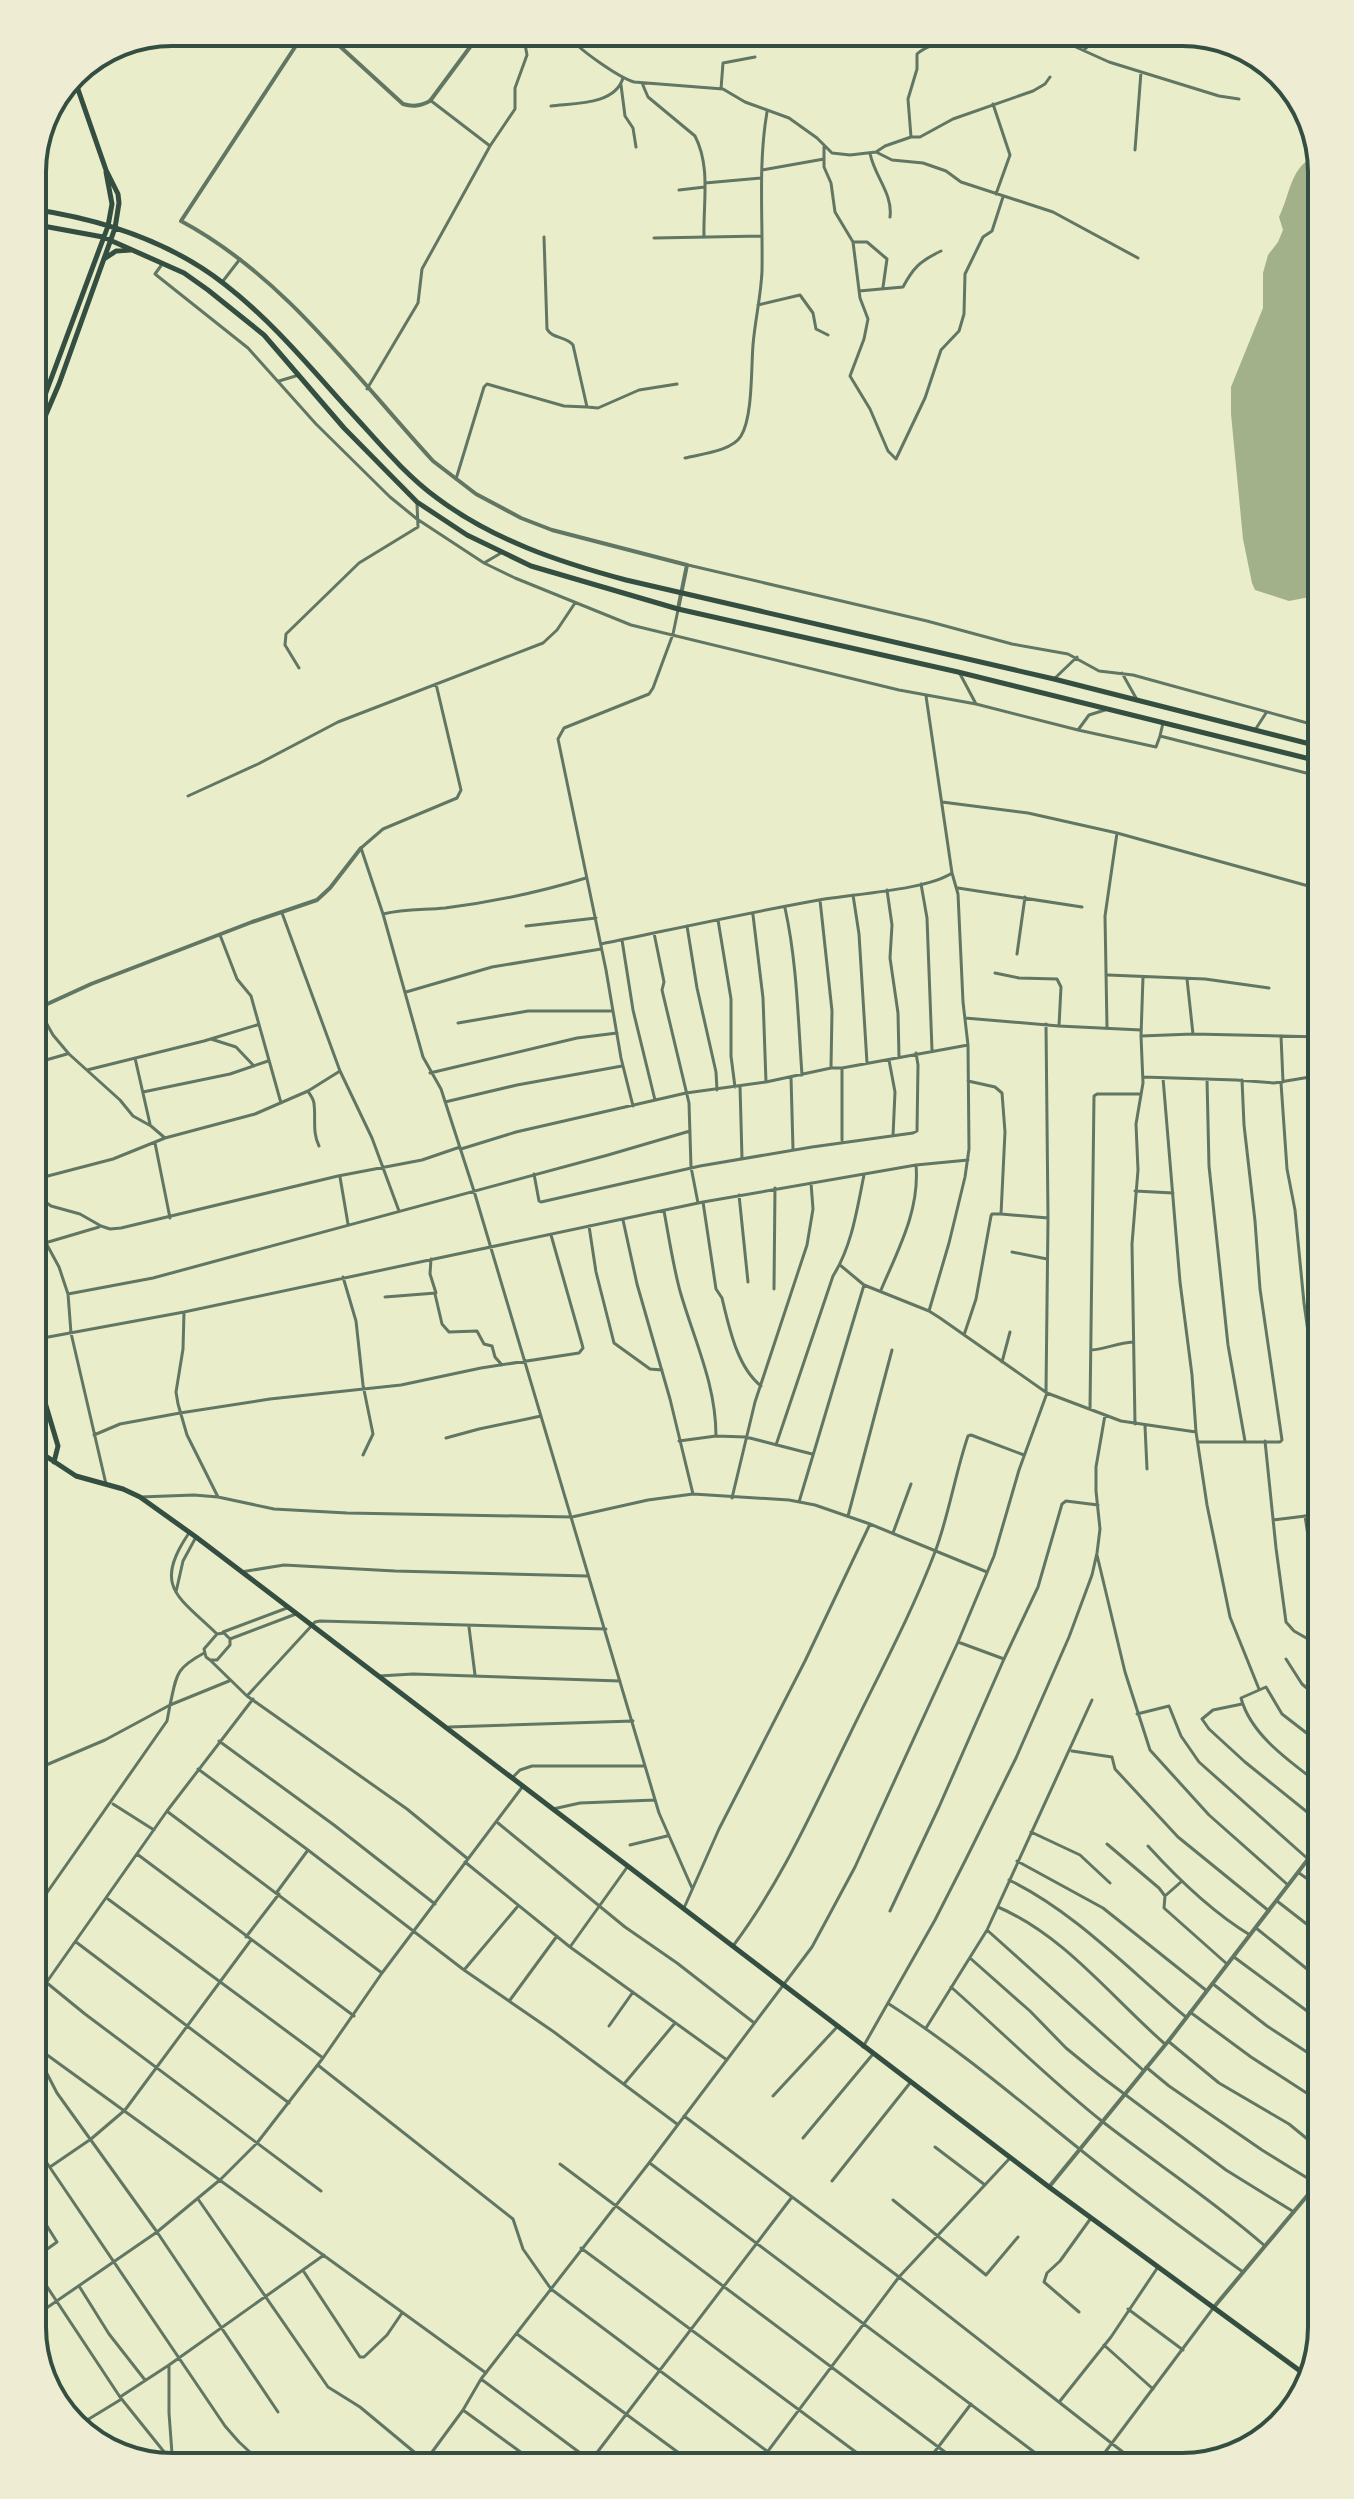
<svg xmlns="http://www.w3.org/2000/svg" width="1354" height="2499" font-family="Manrope,sans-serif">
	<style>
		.water { fill: #a3b18a }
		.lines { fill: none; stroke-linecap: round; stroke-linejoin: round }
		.minor { stroke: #617663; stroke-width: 3 }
		.tertiary { stroke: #617663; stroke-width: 4 }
		.secondary { stroke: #344e41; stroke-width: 5 }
		.primary { stroke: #344e41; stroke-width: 5 }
		.rim { fill: none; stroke: #344e41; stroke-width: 4 }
	</style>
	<rect width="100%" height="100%" fill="#e9edc9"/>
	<path class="water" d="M1319,155L1322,172V571L1315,583L1319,586L1315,596L1289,601L1255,590L1252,583L1243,539L1231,414V387L1263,308V273L1268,255L1278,242L1283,230L1279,217C1291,193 1290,164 1319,155Z"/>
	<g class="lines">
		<path class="minor" d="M1047,34L1109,62L1219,96L1239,99
			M571,38C579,50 620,78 634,82L723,89L745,102L789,118L817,138L832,153L850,155L876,152L892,160L923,163L946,171L961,182L1053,212L1138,258
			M1084,50L1102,33
			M642,83L648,97L695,136C711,167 703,203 704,237
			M621,85L625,116L633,128L636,147
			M721,89L723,63L755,57
			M430,100L490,146
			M993,104L1010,155L996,194
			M551,106C575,103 615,105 623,78
			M911,137H920L953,119L1033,91L1045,84L1050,77
			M824,147V167L831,183L835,212L853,242L860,298L868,319L864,339L850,376L870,409L888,451L896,459L925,398L941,350L959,331L964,314L965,274L983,237L992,231L1003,197
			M1135,150L1141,72
			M876,152L885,146L911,137L908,99L917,69V54C926,45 940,45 948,35
			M870,153C874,176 893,193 890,217
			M762,170L824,159
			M705,183L761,178
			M679,190L705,187
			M544,237L547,329C552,339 566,336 573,345L587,407L598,408L639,390L677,384
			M654,238L762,236
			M853,242H867L887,259L883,287
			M163,263L155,274L248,348L316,424L390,497L417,519L484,563L515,578L631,625L899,690L976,704L1078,730L1089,715L1105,710
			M223,281L240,259
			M859,291L903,287C913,268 920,261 941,251
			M758,305L800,295L813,313L816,329L828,335
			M279,381L299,375
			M367,389L418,303L422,269L490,146L515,109V88L527,55L524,39
			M685,458C701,454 732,451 741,436C753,416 751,368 753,345C755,320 761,296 762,271C763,218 758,164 767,112
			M456,479L484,387L487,384L564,406L587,407
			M484,563L501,553
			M688,565L927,621L1012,644L1068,654L1099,671L1133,675L1311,724H1322
			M299,668L285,645L286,634L359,563L418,527L417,504
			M959,672L976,704
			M1122,673L1136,698
			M1054,679L1077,657
			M436,684L461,790L457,798L383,829L361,848L383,914L423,1057L441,1089L474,1191L659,1813L692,1888
			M926,696L952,873L958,894L963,1002L968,1045L969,1149L965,1177L949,1243L929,1311
			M1163,723L1160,736L1322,777
			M1311,724L1312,744
			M1078,730L1156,747L1160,736
			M1255,730L1266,713
			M188,796L258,764L338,722L543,643L557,630L575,603
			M942,802L1028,813L1117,833L1312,887
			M921,884L927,918L932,1050
			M958,888L1082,907
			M887,890L892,925L890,958L898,1013L899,1057
			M853,895L859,934L867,1063
			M820,900L832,1011L831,1068
			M1322,901C1305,888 1317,866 1322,848
			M785,908C797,962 798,1019 802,1075
			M282,913L340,1071L372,1138L399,1211
			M383,914C404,909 424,910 445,908C493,902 540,892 586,878
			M753,915L763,998L766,1082
			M718,920L731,999V1056L735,1087
			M526,926L596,918
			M687,926L697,988L716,1072L717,1090
			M654,933L664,982L662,990L689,1103L691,1167L698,1203
			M220,935L237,979L251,996L281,1103
			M622,940L633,1010L655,1100
			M601,944C674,929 746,913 819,900C852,894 927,890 952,873
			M1017,954L1025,897
			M995,973L1019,978L1057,979L1061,987L1059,1026
			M1108,975L1205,979L1269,988
			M1187,979L1193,1034
			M406,992L492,967L601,949
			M38,1008L53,1035L69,1054L120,1100L133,1116L151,1126L165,1138
			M965,1018L1059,1026L1141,1030
			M458,1023L528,1011H613
			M1107,1027L1105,916L1117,833
			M1141,1036L1193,1034L1322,1037
			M1281,1036L1283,1082
			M211,1039L236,1047L254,1066
			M135,1058L150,1124
			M889,1060L895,1092L893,1136
			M32,1064L67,1054
			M842,1068V1140
			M87,1070L204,1041L257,1025
			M430,1073L577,1038L617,1033
			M791,1077L793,1149
			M1143,1077L1236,1080L1274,1083L1322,1075
			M1163,1078L1180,1282L1192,1375L1196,1432L1207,1505L1230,1617L1259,1689
			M1207,1079L1209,1166L1228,1345L1245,1441
			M1281,1083L1287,1169L1295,1210L1304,1303L1322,1433
			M740,1086L742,1158
			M308,1091C310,1095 314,1099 314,1104C316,1118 312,1132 319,1146
			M143,1092L230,1074L268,1061
			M445,1102L517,1085L622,1066
			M633,1106L621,1058L606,970L558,739L564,728L649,694L653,688L673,634L678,610
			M155,1143L170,1218
			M461,1149L516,1132L686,1093L766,1082L831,1068H842L968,1045
			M534,1174L539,1201L541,1202L700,1166L812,1147L913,1133L917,1131L918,1065L916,1053
			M340,1177L348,1224
			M32,1184L44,1177L113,1159L165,1138L255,1114L308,1091L340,1071
			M32,1185L39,1230L59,1267L68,1294L71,1333L106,1484
			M1135,1191L1173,1193
			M32,1192L51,1206L80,1214L101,1226L110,1229L121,1228L338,1176L422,1160L460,1147
			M739,1195L748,1282
			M703,1202L716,1289L722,1298C729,1327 737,1367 761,1386
			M664,1211C669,1238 673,1265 680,1291C694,1340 716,1384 716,1436
			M1001,1214L1048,1218
			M623,1220L637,1284L670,1399L693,1494
			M589,1226L596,1272L614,1343L650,1369L662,1370
			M45,1243L99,1227
			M1012,1252L1047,1259
			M840,1265L864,1285L929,1311L940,1318L1047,1393L1121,1421L1196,1432
			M343,1277L356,1321L363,1385L373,1434L363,1455
			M774,1289L775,1188
			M881,1290C898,1250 920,1210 916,1165
			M68,1294L153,1278L608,1155L690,1131
			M435,1294L442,1324L449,1332L477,1331L484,1344L492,1346L495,1357L502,1365
			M385,1297L436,1293L430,1274L431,1259
			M184,1312L183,1349L176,1392L178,1404L187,1435L218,1497
			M964,1335L976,1299L991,1216L992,1214H1001L1005,1132L1002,1093L995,1087L968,1081
			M32,1340L184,1312L703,1202L916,1165L968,1160
			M1091,1350C1106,1349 1117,1343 1133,1342
			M1002,1362L1010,1332
			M1046,1392L1048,1218L1046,1024
			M1090,1409L1094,1096L1097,1094H1140
			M1135,1424L1132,1244L1138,1170L1136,1124L1143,1083L1141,1036L1143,977
			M1145,1426L1147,1469
			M94,1435L120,1424L180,1413L270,1399L401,1385L481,1368L579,1353L583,1348L582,1344L551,1235
			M446,1438L479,1429L541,1416
			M679,1441L716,1436L746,1437L812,1454
			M1265,1441L1276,1548L1286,1622L1294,1631L1322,1647
			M1199,1442H1280L1282,1440L1260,1289L1255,1221L1244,1125L1242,1080
			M776,1445L833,1276C852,1246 857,1209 864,1175
			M140,1497L194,1495L218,1497L274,1509L347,1513L572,1517L648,1500L693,1494L789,1500L815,1505L870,1524L987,1572
			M732,1498L755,1402L807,1245L813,1209L811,1183
			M799,1502L864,1285
			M848,1516L892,1350
			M1305,1516L1322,1627
			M1273,1520L1322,1514
			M189,1533C152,1587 179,1597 217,1634L224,1633L230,1639V1645L217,1660H210L206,1657L204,1649L217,1634
			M893,1533L911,1484
			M1097,1555L1125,1672L1150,1750L1209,1815L1288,1885
			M241,1572L284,1565L395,1571L588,1576
			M176,1592L183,1561L196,1537
			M469,1627L475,1675
			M223,1632L287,1608
			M230,1639L296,1614
			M1004,1659L1038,1587L1062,1504L1066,1501L1098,1505
			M1286,1659L1302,1684L1322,1701
			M210,1660L247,1696L407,1809L468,1859
			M379,1676L413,1674L620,1681
			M247,1696L315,1622L320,1621L606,1629
			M1242,1704L1213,1710L1202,1719L1209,1729L1245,1762L1322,1824
			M1137,1714L1169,1706L1181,1736L1199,1762L1308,1859
			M449,1727L633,1721
			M219,1741L334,1825L435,1904
			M1072,1751L1112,1757L1115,1769L1178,1837L1269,1911
			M198,1769L308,1850L464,1970L554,2032L677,2124
			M32,1771L105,1740L170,1705C177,1674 175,1669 204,1653
			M512,1778L520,1770L532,1766H644
			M1322,1786C1292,1763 1251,1736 1241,1698L1266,1687L1282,1714L1322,1745
			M113,1804L154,1830
			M553,1809L580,1803L655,1800
			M168,1812L382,1973
			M498,1823L625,1927L677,1963L753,2022
			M1031,1832L1080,1855L1110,1883
			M1107,1844L1159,1888L1165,1896
			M630,1845L667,1836
			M1148,1846C1178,1879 1212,1912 1250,1935
			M137,1854L354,2016
			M1017,1861L1103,1908L1207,1991
			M465,1862L570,1947L727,2060
			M1299,1873L1322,1889
			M1009,1880C1075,1912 1129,1970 1186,2017
			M1182,1881L1165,1896L1164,1908L1227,1964
			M277,1892L308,1850
			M108,1899L323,2058
			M1277,1901L1322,1936
			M998,1907C1065,1936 1111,1997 1165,2044
			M684,1908L719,1829L805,1661L870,1524
			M890,1911L939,1807L1004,1659L958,1642
			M32,1914L167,1721L170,1705L229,1681
			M1256,1928L1322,1981
			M987,1930L1143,2070
			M246,1937L279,1894
			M76,1942L289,2103
			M733,1946C782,1881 814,1807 850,1734C879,1674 911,1615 935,1552C949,1515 955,1474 968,1436L971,1435L1024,1455
			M570,1947L628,1866
			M1234,1957L1322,2022
			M970,1958L1030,2011L1066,2048L1099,2075L1226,2170L1294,2212
			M464,1970L518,1906
			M47,1983L85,2014L321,2191
			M1213,1984L1267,2026L1322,2062
			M951,1987C1002,2032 1050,2080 1103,2122C1157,2164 1214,2201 1265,2246
			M510,2000L557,1936
			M32,2003L167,1811L253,1699
			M889,2004C959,2049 1022,2103 1087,2155C1138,2196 1190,2234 1243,2272
			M1190,2012L1251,2057L1322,2103
			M609,2026L633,1992
			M926,2028L987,1930L1092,1700
			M1168,2041L1219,2083L1289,2124L1322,2151
			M32,2044L486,2373
			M863,2047L935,1920L965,1861L1016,1758L1069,1637L1092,1575L1097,1553L1100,1529L1096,1491V1467L1105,1415
			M41,2050L42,2064L57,2093L157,2232L278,2412
			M319,2066L513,2219L523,2249L551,2289L788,2467
			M1146,2067L1169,2086L1262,2150L1317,2184
			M624,2084L675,2023
			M773,2096L837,2027
			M684,2116L899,2277L1142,2467
			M803,2138L873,2054
			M32,2141L225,2426L239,2442L266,2467
			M935,2147L985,2185
			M560,2164L965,2467
			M651,2164L1054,2467
			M50,2167L91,2139L125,2110L251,1940
			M832,2181L910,2083
			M198,2199L328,2387L360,2407L425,2461
			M893,2200L986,2275L1018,2237
			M581,2248L876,2467
			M32,2260L57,2242L32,2202
			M32,2264L120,2397L173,2463
			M304,2272L360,2357H364L387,2335L402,2313
			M79,2286L109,2334L145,2380
			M1128,2309L1183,2350
			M1079,2312L1044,2282L1047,2273L1060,2261L1091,2218
			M32,2318L157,2232L221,2179L257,2143L323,2058L382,1973L523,1786
			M517,2334L698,2467
			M1104,2345L1153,2389
			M481,2379L599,2467
			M120,2397L169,2365
			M1060,2401L1111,2337L1158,2267
			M463,2410L541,2467
			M79,2425L120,2400
			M431,2454L449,2467
			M173,2467L169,2413V2365L324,2255
			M421,2467L463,2410L481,2379L649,2163L812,1947L855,1867L958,1642L994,1556L1019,1470L1047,1393
			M586,2467L792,2197
			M756,2467L899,2277L1010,2158
			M923,2467L971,2404
			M1094,2467L1214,2307
			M1141,2467L1149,2457L1155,2455L1198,2464"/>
		<path class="tertiary" d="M333,40L403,104C413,107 420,106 430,101L476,39
			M299,41L181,221C284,276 355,376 433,461L476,494L521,518L552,530L687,565L678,609
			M32,1011L91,984L252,922L317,900L330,888L361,848
			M1049,2187L1170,2039L1322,1841
			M1214,2307L1322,2178"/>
		<path class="secondary" d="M73,75L106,170L118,194L119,203L115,228
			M106,172L112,204L108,226
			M32,1359L58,1446L54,1462
			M32,1447L76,1476L123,1489L140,1497L196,1537L1049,2187L1307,2376"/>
		<path class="primary" d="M32,209C99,219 169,241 223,283C270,319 308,365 347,408C376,439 403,473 437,498C493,540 559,562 626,580L1054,679L1322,747
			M32,224L103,237L184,273L208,290L264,335L344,428L417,502L467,535L531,566L678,609L958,672L1322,762
			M104,259L116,251L131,250
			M32,430L108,226
			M32,447L59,384L115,228"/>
	</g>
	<path d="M0 0H1354V2499H0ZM172 46H1182A126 126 0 0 1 1308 172V2327A126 126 0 0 1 1182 2453H172A126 126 0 0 1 46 2327V172A126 126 0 0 1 172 46Z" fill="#eeecd3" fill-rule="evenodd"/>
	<path class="rim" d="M172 46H1182A126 126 0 0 1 1308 172V2327A126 126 0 0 1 1182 2453H172A126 126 0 0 1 46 2327V172A126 126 0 0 1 172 46Z"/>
</svg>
